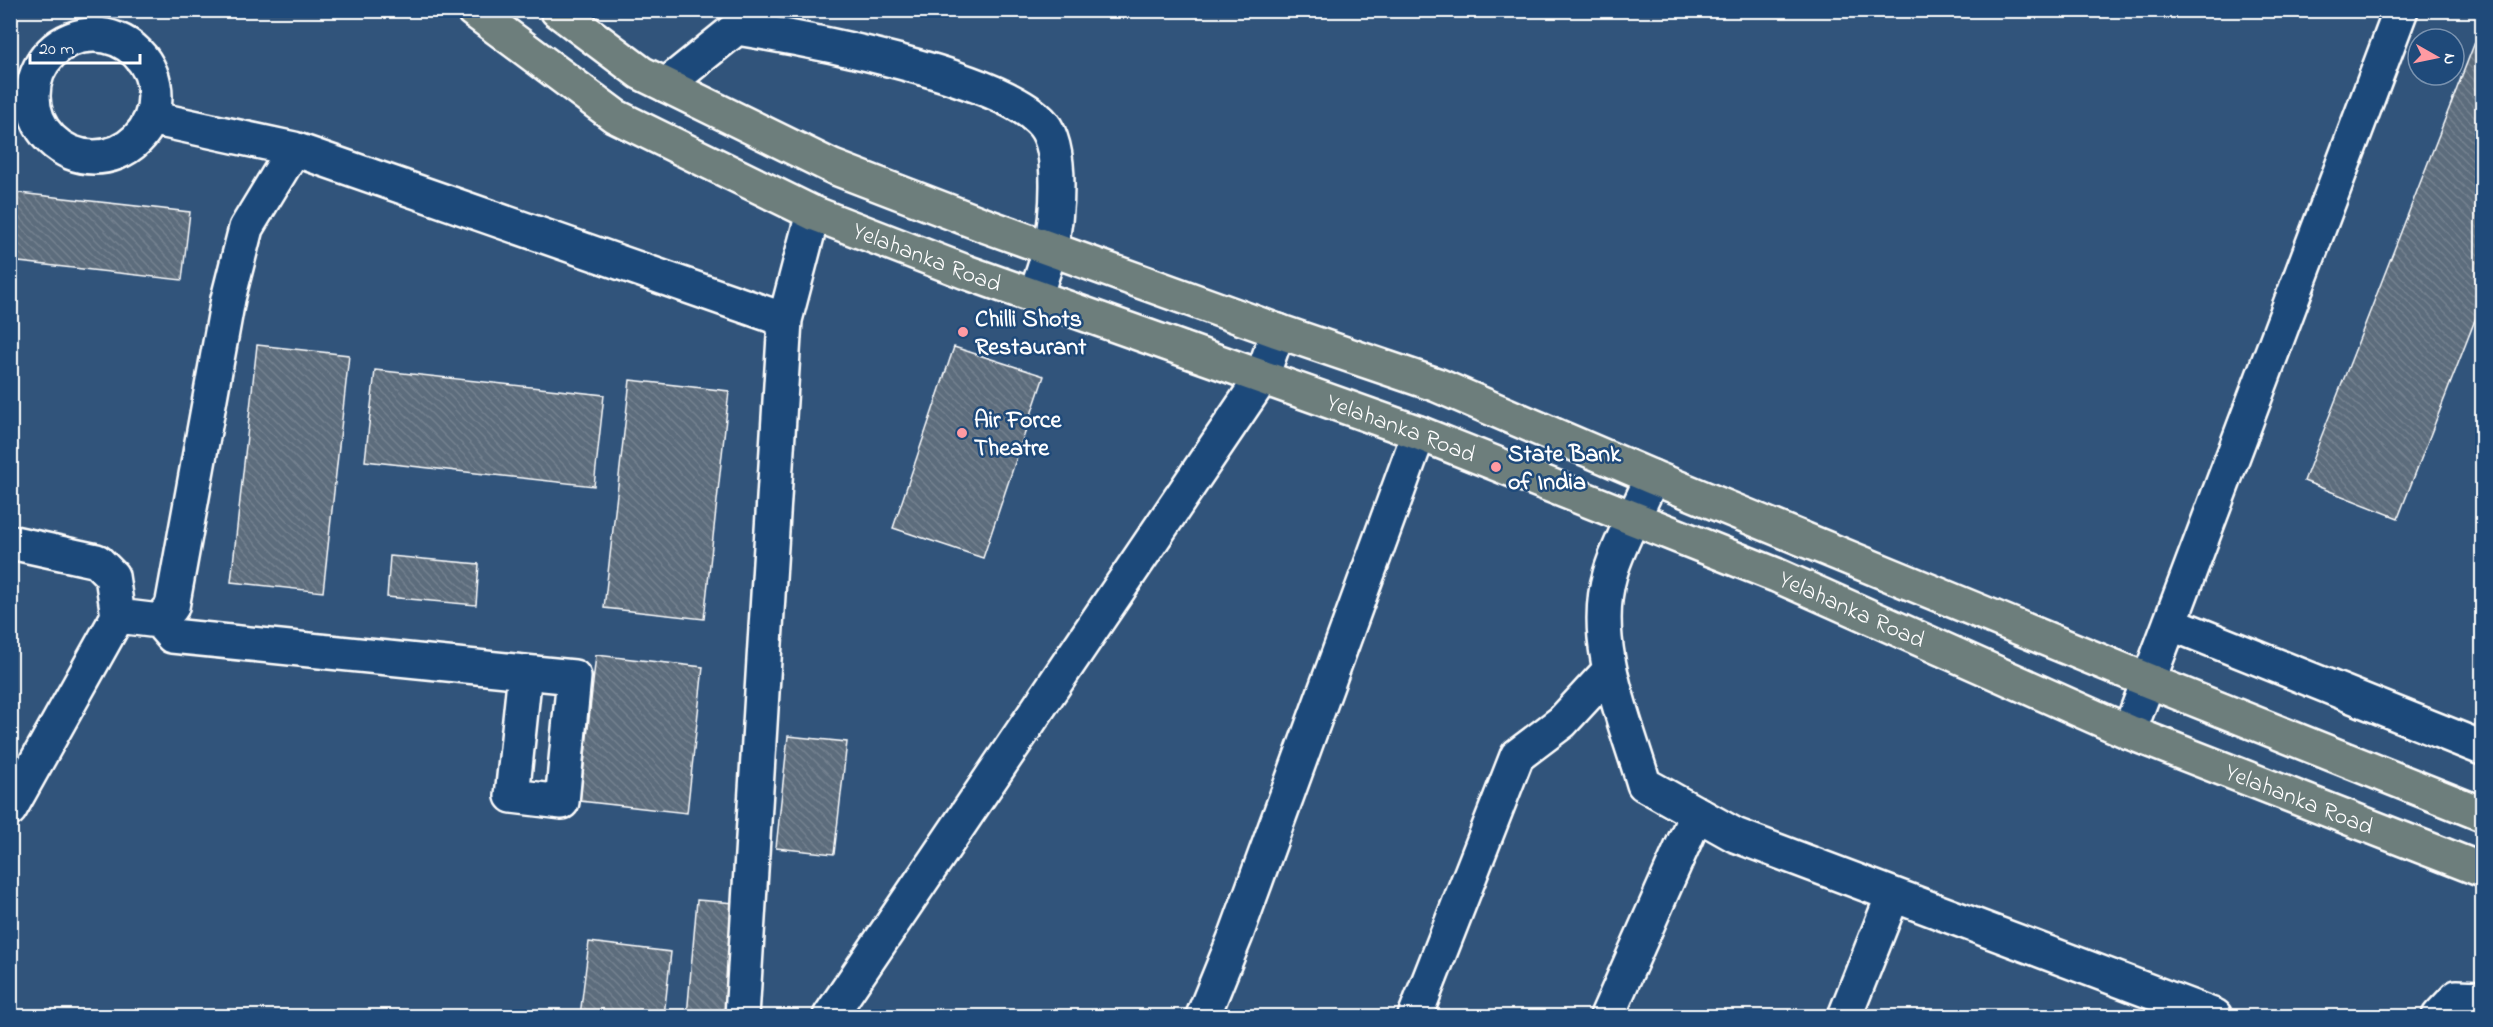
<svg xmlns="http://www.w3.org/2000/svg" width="2493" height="1027" font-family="'Indie Flower',sans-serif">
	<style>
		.building { fill: url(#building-back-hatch); stroke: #fff; stroke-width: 1.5 }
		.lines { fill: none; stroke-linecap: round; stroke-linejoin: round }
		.minor-casing { stroke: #fff; stroke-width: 38 }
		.major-casing { stroke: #fff; stroke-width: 38 }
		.minor { stroke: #1f4a7a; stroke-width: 33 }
		.major { stroke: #6d7e7c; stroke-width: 33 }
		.poi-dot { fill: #ff9aa2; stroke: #1f4a7a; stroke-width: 2 }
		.labels { text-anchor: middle; stroke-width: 5; stroke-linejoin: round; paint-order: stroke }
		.street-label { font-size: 24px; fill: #fff; stroke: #1f4a7a }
		.poi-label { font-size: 24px; font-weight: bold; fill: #fff; stroke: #1f4a7a; text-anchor: start }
	</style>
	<defs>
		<pattern id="building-back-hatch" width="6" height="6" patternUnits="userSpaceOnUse" patternTransform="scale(1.5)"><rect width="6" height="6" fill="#5c6c7c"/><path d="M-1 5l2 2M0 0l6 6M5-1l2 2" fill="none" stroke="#748290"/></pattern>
	</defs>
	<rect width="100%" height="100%" fill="#31547b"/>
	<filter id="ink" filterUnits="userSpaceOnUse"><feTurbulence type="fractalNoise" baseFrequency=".0167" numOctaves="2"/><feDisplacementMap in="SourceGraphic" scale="12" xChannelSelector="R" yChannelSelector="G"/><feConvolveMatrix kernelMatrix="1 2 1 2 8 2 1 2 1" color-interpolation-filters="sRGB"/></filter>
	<g filter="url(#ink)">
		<path class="building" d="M2477,37L2482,39V302L2398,518L2304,481Z
			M10,192L190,212L182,280L10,261Z
			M257,345L349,355L323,592L231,582Z
			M954,347L1044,376L983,558L893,528Z
			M375,370L604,395L594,486L365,461Z
			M630,380L729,391L704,619L604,608Z
			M390,556L479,564L476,605L387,597Z
			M596,655L703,667L687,813L580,801Z
			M788,736L847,742L834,854L776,848Z
			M697,900L735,903L725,1016H687Z
			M589,942L671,952L664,1016H580Z"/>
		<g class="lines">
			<defs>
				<path id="minor" d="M737,28C804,39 1001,75 1043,124C1064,149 1057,220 1050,249C1046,265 1040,281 1035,297
					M33 96a61 61 0 1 1 122 0a61 61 0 1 1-122 0Z
					M666,85L754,14
					M151,118L294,149L785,320
					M1652,477C1639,509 1620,540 1610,574C1590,643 1625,719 1644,784L1735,835L2215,1016
					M10,542L97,561L112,576L118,616L10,809
					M118,616L159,621L172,607L228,299L246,228L294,149
					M159,621L172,636L574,677L562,802L512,796L525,672
					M2170,623L2482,748
					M2129,732L2401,10
					M742,1016L785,320L813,213
					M830,1016L1261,379L1278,331
					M1203,1016L1236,935L1419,433
					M1415,1016L1517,756L1562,722L1610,670
					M1607,1016L1697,813
					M1845,1016L1893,895
					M2439,1016L2457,997L2482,998"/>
				<g id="major">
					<path id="s1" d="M473,10L615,116L813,213L966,272L1419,433L1776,575L2129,732L2482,870"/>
					<path d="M557,10L641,73L833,167L984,225L1278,331L1437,385L1652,477L2149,681L2482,814"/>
				</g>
			</defs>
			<use href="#minor" class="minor-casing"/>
			<use href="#major" class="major-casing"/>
			<use href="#minor" class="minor"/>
			<use href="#major" class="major"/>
		</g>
	</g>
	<g class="poi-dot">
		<circle cx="963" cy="332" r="6"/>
		<circle cx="962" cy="433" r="6"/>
		<circle cx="1496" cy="467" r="6"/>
	</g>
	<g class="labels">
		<g class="street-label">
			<text dy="8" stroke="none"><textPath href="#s1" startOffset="520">Yelahanka Road</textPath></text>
			<text dy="8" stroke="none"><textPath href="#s1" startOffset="1024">Yelahanka Road</textPath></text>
			<text dy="8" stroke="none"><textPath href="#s1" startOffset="1510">Yelahanka Road</textPath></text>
			<text dy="8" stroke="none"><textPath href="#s1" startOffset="1996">Yelahanka Road</textPath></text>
		</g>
		<g class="poi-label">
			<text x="975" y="326">Chilli Shots<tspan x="975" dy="28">Restaurant</tspan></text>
			<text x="974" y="427">Air Force<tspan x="974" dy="28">Theatre</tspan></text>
			<text x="1508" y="461">State Bank<tspan x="1508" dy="28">of India</tspan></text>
		</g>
	</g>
	<rect width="2493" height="1027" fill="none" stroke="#1f4a7a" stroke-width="36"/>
	<rect x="18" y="18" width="2457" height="991" fill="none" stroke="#fff" stroke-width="2" filter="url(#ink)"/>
	<g transform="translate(2436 57) rotate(99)"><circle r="28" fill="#1f4a7a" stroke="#7992af" stroke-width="1.5"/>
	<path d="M0-4.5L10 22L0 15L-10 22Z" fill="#ff9aa2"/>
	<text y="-9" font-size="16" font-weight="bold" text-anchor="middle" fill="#ffffff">N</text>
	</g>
	<path d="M30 54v9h110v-9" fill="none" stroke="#ffffff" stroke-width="3"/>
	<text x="39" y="54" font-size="18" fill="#ffffff" stroke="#1f4a7a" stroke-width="4.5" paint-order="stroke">20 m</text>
</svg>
